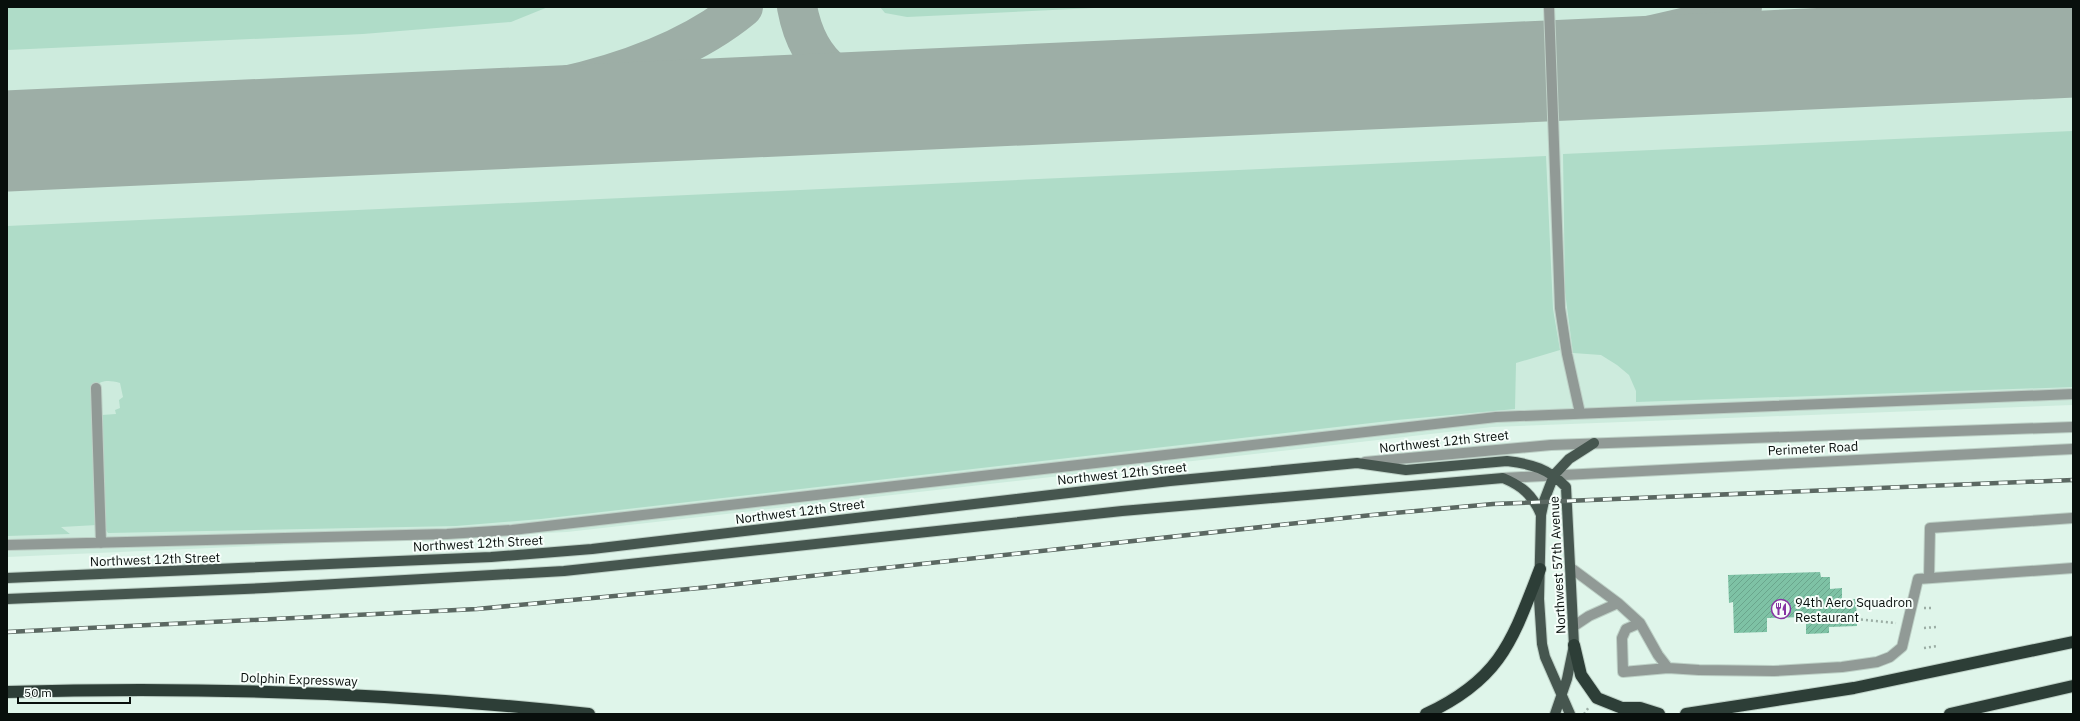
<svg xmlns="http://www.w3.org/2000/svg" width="2080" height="721" font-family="'IBM Plex Sans',sans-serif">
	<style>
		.built { fill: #cdebdd }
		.grass { fill: #afdcc8 }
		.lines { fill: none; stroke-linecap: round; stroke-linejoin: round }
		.taxiway { stroke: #9daea6; stroke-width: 40 }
		.runway { stroke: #9daea6; stroke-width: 101 }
		.building { fill: url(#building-hatch) }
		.minor-casing { stroke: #bdd0c6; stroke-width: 12 }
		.major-casing { stroke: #bdd0c6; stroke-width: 12 }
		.highway-casing { stroke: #bdd0c6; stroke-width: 14 }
		.path { stroke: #9bada4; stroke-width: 2.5; stroke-dasharray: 2 3; stroke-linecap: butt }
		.minor { stroke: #919a96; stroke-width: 10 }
		.major { stroke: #46564f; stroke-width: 10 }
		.highway { stroke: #2d3e37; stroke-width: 12 }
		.rail-casing { stroke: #5b6862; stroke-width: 4.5 }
		.rail { stroke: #f6fefa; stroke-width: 3; stroke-dasharray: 9; stroke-linecap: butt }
		.labels { text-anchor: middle; stroke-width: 4; stroke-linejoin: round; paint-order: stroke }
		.street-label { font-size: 13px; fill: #080f0c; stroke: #f6fefa }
		.poi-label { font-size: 13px; fill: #080f0c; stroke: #f6fefa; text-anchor: start }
	</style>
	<defs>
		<pattern id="building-hatch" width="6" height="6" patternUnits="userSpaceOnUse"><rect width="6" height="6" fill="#7ec2a5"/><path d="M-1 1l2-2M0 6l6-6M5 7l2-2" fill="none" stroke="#6ba68d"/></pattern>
	</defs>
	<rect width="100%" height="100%" fill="#dff5ea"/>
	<path class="built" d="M7,7H2073V405L1492,427L567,532L7,557Z"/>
	<path class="grass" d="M7,7H548L511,22L363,34L7,50Z
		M880,7H1115L907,17L885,13Z
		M2073,131V387L1636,402V391L1629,375L1617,365L1601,355L1573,353L1565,292L1563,154Z
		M1546,156L1553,309L1560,350L1516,363L1515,409L1397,420L541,519L456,526L108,533L105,529L102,415L116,414L115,410L120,408L119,400L123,397L120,383C108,380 103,380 93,387L97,525L61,527L70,534L7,536V226Z"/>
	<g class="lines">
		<path class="taxiway" d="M797,7C809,72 848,90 908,100
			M1878,7C1895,26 1919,39 1943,45
			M1772,61L2073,32
			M1268,83L1587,50L1696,25L1742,7
			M196,131C249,125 302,120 355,115C479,104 644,89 743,7
			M7,141H10"/>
		<path class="runway" d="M7,141L2073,47"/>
	</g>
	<path class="building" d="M1820,572L1821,577H1830V589L1842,588V600L1856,599L1857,626L1829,627V633L1806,634V617L1767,618V632L1734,633L1733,602L1729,603L1728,575Z"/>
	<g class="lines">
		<defs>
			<path id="minor" d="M1549,7L1560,308L1567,354L1580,413
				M96,388L101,543
				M1365,462L1551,445L2073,427
				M1503,478L2073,449
				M7,545L447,534L512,530L1496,417L2073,394
				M1571,568L1618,603L1589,616L1574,626
				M1929,578L1930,528L2073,518
				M1618,603L1640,623L1658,655L1668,668L1699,670L1774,671L1842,667L1877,662L1890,657L1902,647L1918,579L2073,568
				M1640,623L1626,629L1622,638L1623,672L1668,668"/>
			<path id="major" d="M7,578L491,557L592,549L1170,481L1357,463L1406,470L1507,461C1532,464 1549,469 1566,487L1574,645L1567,679L1555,714
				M7,599L265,588L564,571L1122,511L1503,478C1522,486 1533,495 1541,515
				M1570,714L1545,657L1542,644L1539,599L1541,515L1544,501L1554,475L1569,459L1594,443"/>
			<path id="highway" d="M1574,645L1581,675L1597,698L1622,708H1640L1659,714
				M7,692C202,686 396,693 589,714
				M1426,714C1501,679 1512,641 1540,569
				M1686,714L1854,688L2073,642
				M1950,714L2073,686"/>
		</defs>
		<use href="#minor" class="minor-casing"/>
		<use href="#major" class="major-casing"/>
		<use href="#highway" class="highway-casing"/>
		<path class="path" d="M1924,608H1933
			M1856,619L1896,623
			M1924,628L1936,627
			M1924,648L1938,646
			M1584,714L1589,707"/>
		<use href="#minor" class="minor"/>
		<use href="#major" class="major"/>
		<use href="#highway" class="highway"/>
		<defs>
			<path id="rail" d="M7,632L477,609L710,587L1372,515L1493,504L2073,480"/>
		</defs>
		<use href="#rail" class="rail-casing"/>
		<use href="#rail" class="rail"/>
	</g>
	<defs>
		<symbol id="restaurant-ring" viewBox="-11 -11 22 22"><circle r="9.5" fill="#f6fefa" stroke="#8734a3" stroke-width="1.5"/><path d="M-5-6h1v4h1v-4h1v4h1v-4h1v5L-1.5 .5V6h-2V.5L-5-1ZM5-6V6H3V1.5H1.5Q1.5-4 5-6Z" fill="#8734a3"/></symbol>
	</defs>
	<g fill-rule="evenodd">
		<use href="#restaurant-ring" x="1770" y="598" width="22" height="22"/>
	</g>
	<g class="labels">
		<g class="street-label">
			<text transform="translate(1444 441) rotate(-6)" y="5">Northwest 12th Street</text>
			<text transform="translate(1813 448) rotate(-3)" y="5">Perimeter Road</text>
			<text transform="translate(1122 473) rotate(-6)" y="5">Northwest 12th Street</text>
			<text transform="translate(800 511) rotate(-7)" y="5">Northwest 12th Street</text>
			<text transform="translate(478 543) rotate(-3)" y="5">Northwest 12th Street</text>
			<text transform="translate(155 559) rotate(-2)" y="5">Northwest 12th Street</text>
			<text transform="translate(1557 565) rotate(-93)" y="5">Northwest 57th Avenue</text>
			<text transform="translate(299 679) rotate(2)" y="5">Dolphin Expressway</text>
		</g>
		<g class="poi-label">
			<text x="1795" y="607">94th Aero Squadron<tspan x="1795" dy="15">Restaurant</tspan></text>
		</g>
	</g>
	<rect width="2080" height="721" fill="none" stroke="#080f0c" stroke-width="16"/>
	<path d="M18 697v6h112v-6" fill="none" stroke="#080f0c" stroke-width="2"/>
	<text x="24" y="697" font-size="12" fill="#080f0c" stroke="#f6fefa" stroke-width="3" paint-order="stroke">50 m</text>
</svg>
